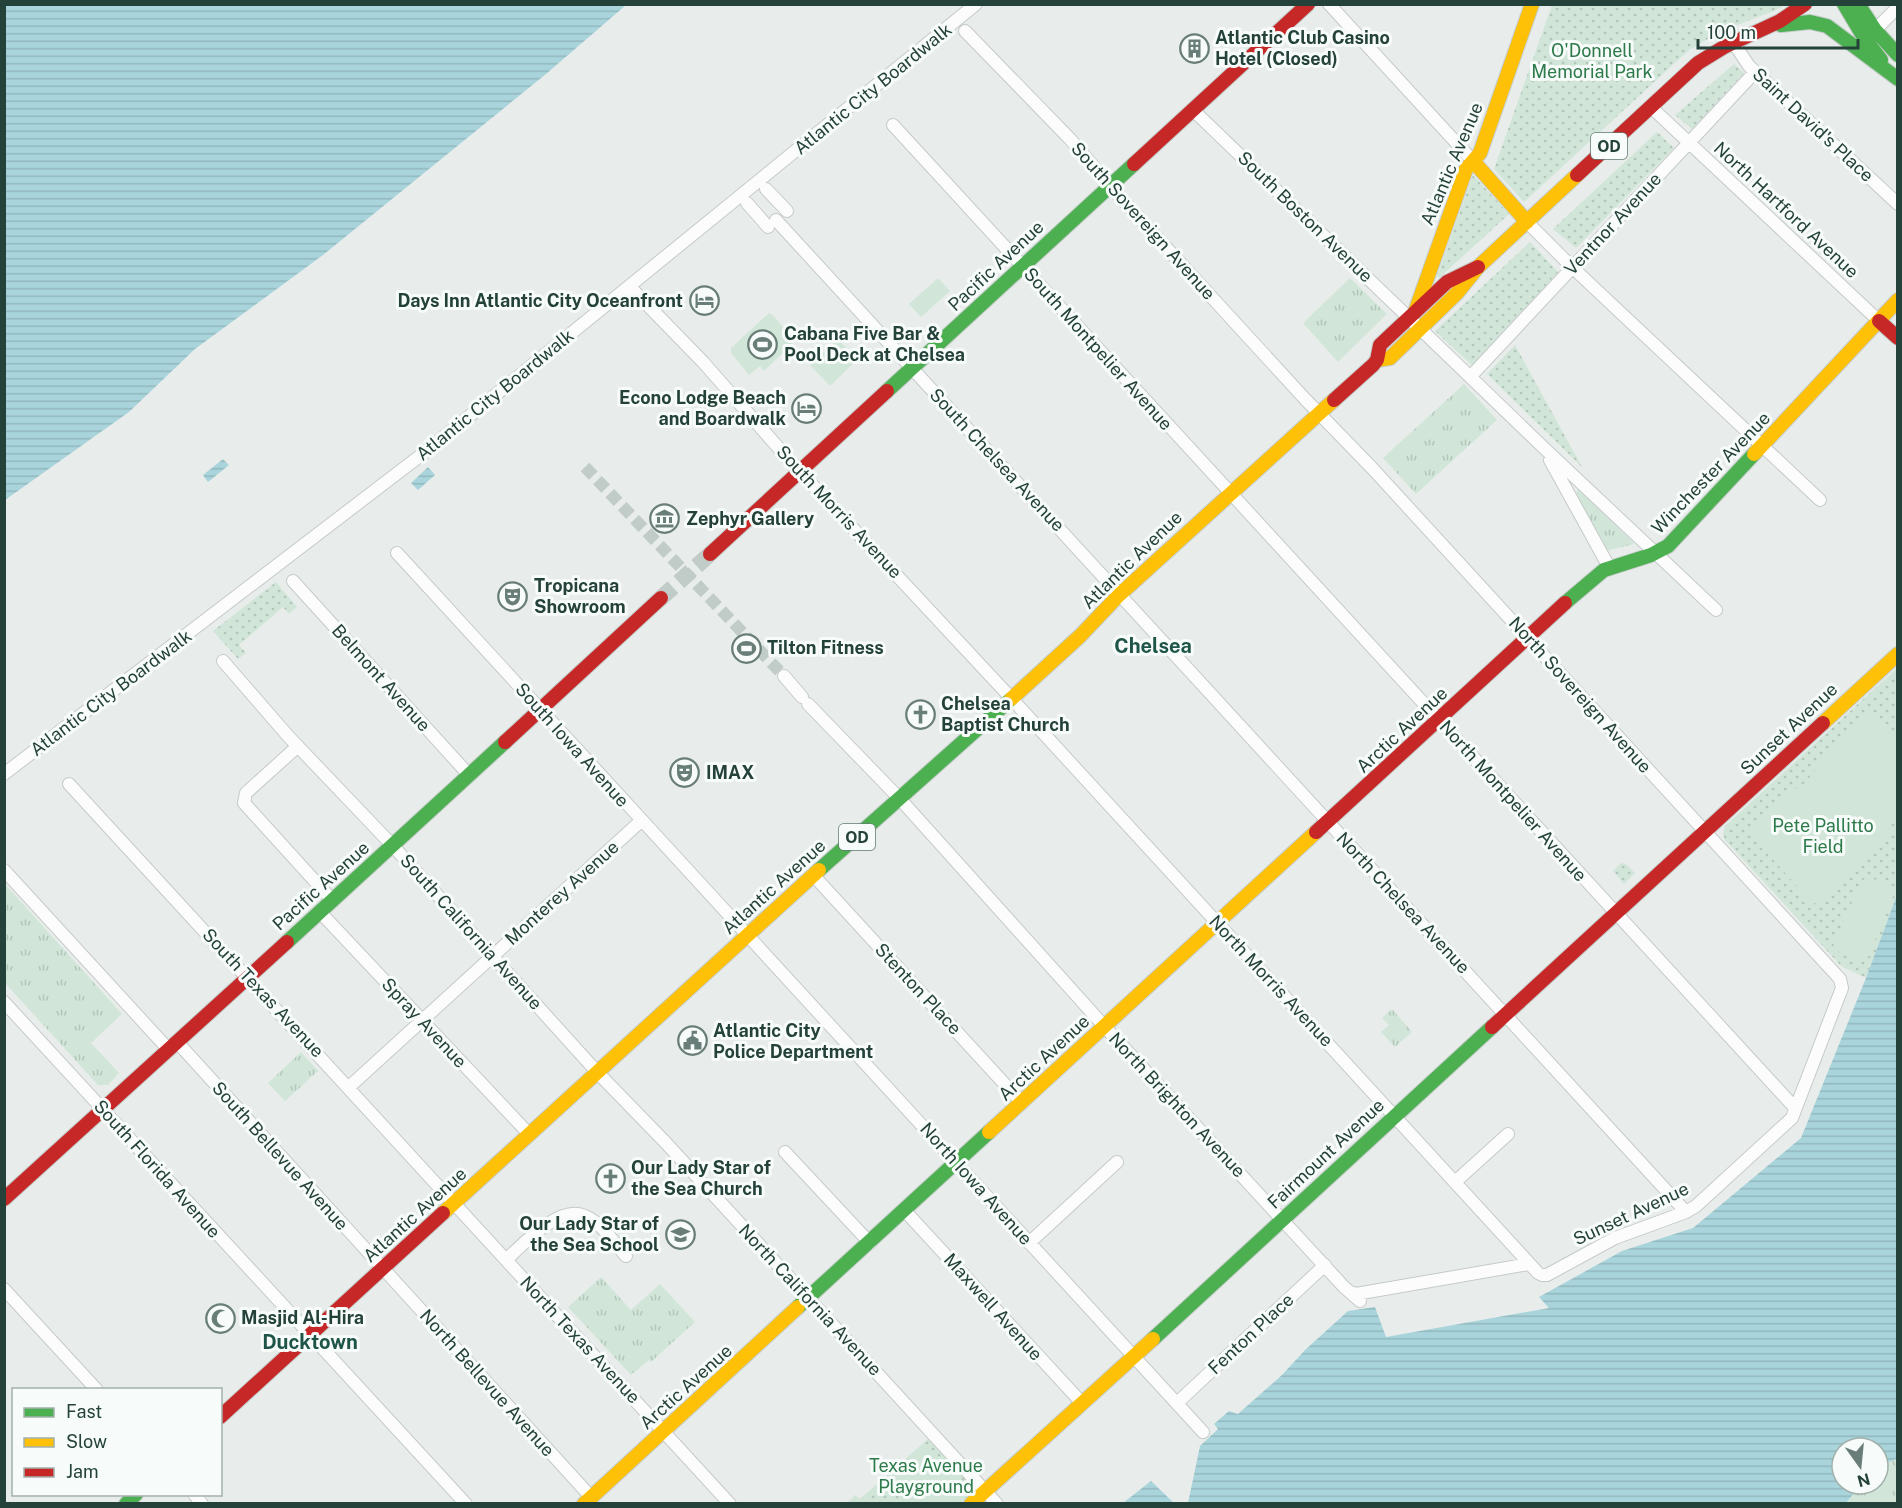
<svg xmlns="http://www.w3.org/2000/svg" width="1902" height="1508" font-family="'Public Sans',sans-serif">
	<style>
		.grass { fill: url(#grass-tufts) }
		.park { fill: url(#park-dots) }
		.pitch { fill: #d1e6d8 }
		.water { fill: url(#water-rules) }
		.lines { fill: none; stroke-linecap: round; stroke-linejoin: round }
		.street-tunnel { stroke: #c1cbc8; stroke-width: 12; stroke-dasharray: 12 6; stroke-linecap: butt }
		.secondary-tunnel { stroke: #c1cbc8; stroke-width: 16; stroke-dasharray: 16 8; stroke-linecap: butt }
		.street-casing { stroke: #c5cac8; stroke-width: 14 }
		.fast-casing { stroke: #c3cbc8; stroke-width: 16 }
		.slow-casing { stroke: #c3cbc8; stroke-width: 16 }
		.jam-casing { stroke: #c3cbc8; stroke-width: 16 }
		.street { stroke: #fcfcfc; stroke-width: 12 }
		.fast { stroke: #4caf50; stroke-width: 14 }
		.slow { stroke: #ffc107; stroke-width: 14 }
		.jam { stroke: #c62828; stroke-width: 14 }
		.labels { text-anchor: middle; stroke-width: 6; stroke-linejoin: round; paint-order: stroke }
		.shield { fill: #f7fbf9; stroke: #637a73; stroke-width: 1.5 }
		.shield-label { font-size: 16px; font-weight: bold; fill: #24423a }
		.poi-label { font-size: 18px; font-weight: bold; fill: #24423a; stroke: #f7fbf9; text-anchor: start }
		.park-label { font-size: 18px; fill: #2d7a4b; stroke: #f7fbf9 }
		.street-label { font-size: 18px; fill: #24423a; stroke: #f7fbf9 }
		.neighbourhood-label { font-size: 20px; font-weight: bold; fill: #1f5548; stroke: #f7fbf9 }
	</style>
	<defs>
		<pattern id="grass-tufts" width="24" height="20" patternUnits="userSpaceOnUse" patternTransform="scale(1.5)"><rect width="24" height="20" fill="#d1e6d8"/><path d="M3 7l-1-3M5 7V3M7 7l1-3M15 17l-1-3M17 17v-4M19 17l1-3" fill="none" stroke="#b3c6ba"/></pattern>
		<pattern id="park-dots" width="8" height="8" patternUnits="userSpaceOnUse" patternTransform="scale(1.5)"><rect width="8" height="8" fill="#d1e6d8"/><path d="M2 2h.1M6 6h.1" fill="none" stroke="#b3c6ba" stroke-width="1.8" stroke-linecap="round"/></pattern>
		<pattern id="water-rules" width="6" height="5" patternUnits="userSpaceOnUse" patternTransform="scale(1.5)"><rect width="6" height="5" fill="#a9d4db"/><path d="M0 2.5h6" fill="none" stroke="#91b7bd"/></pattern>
	</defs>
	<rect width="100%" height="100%" fill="#e8edeb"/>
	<path class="grass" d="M1350,278L1387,314L1338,362L1303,323Z
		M1464,384L1497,420L1416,494L1383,458Z
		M1578,489L1632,541L1634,544L1606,551L1576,493Z
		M4,883L122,1014L91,1043L119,1073L108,1085H98L5,983Z
		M1392,1009L1412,1032L1395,1047L1381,1032L1389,1025L1382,1018Z
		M301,1052L318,1071L285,1101L268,1083Z
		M601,1277L631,1310L660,1284L695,1322L651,1362L649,1360L631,1375L568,1307Z
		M1897,1459V1503L1846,1504L1862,1484H1878V1466Z"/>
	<path class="park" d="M1552,5V4L1785,5L1774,11L1721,31L1689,50L1524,202L1494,169Z
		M1734,64L1744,73L1692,129L1675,115Z
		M1657,132L1674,148L1576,248L1553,229Z
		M1473,175L1509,214L1439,278L1437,276Z
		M1530,242L1558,272L1473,366L1435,331Z
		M1515,345L1582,467L1487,374Z
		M276,582L297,607L289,614L283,607L239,645L246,653L238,659L213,631Z
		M1897,668V895L1866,978L1841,966L1725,840L1723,834L1725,826Z
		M1621,863L1626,864L1635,873L1624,884L1613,871Z
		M928,1439L971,1485L973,1489L972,1494L961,1503L846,1504L855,1495L860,1499Z"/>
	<path class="pitch" d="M938,278L950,291L921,317L909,304Z
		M769,313L773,315L795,341L764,371L760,366L749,375L731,353V348Z
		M838,339L857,360L830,386L810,365Z
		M1866,714H1876L1897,741V815L1887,825L1892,831L1823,903L1818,905L1811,901L1746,831L1776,803L1805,783L1837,741Z
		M1868,877L1891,885L1895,892L1868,957L1862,960L1837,951L1833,946L1861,881Z
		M924,1443L967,1490L953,1503H910L885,1477Z"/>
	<path class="water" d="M5,4H626V5L546,74L323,255L195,349L129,412L5,500Z
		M223,459L229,465L208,482L203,475Z
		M428,467L435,475L418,490L411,483Z
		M1897,895V1459L1878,1466V1448H1842V1484H1862L1846,1503H1188L1200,1446L1218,1429L1214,1424L1229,1411L1238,1414L1282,1375L1305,1350L1348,1311L1375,1307L1386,1337L1549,1308L1539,1297L1622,1251L1693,1228L1801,1138L1866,978Z
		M1151,1481L1174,1503H1123Z"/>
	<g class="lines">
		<path class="street-tunnel" d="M585,467L784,676"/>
		<path class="secondary-tunnel" d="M661,598L710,554"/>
		<defs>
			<path id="street" d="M1329,4L1473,161
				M1875,30L1898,7
				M1733,42L1749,66L1898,204
				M1651,107L1879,321
				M1193,110L1544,448L1716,610
				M893,125L1795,1108
				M766,189L787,211
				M747,203L768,227
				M776,220L1686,1212
				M1527,222L1573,268L1820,500
				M629,286L703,362L791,462L1012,699L1538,1273L1542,1275H1547L1615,1238L1686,1212L1696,1206L1792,1118L1842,988L1840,979L1372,468L1305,399L1118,195L1070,139L965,31
				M1471,376L1755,72
				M1550,460L1609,567
				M397,553L1203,1432
				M293,581L469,775
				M223,661L288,736L393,846L597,1072L666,1143L997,1504
				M784,676L802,697
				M808,704L900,799L1104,1026L1344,1287L1360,1301
				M298,746L246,793L244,803L332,900
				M4,774L429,449L976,4
				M69,784L730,1504
				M4,870L169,1050
				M814,876L1022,1103
				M320,912L529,1134
				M4,1002L466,1504
				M178,1043L591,1497
				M349,1087L642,820
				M785,1152L870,1243
				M1455,1182L1508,1134
				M905,1211L1081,1402
				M1029,1243L1117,1162
				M506,1260C523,1244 560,1204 585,1216C602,1223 614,1243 626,1256
				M4,1289L97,1390
				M1350,1292L1356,1294L1529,1264
				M1177,1403L1325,1265
				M194,1494L202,1504"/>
			<path id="fast" d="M1844,4L1863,36L1881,60
				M1858,4L1875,30L1898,55
				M1781,25L1810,22L1827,26L1898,79
				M887,391L1134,164
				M1565,603L1604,570L1651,555L1668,546L1754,454
				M819,870L1011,699
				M287,942L505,742
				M798,1307L989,1132
				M1153,1339L1492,1027
				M126,1504L136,1494"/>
			<path id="slow" d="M1473,161L1527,222
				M1415,312L1466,169L1480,153L1532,4
				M1377,360L1390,358L1457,293L1478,267L1577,175
				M1754,454L1898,300
				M1011,699L1080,636L1119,595L1334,400
				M1823,723L1898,654
				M989,1132L1316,832
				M443,1213L819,870
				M584,1504L798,1307
				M971,1504L1153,1339"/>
			<path id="jam" d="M1134,164L1308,4
				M1577,175L1698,63L1724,47L1780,21L1805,4
				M1879,321L1898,338
				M1334,400L1373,365L1377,360L1380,345L1447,282L1478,267
				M710,554L887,391
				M505,742L661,598
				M1316,832L1565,603
				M1492,1027L1823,723
				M4,1199L287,942
				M220,1417L443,1213"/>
		</defs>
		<use href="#street" class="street-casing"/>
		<use href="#fast" class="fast-casing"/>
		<use href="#slow" class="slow-casing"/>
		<use href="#jam" class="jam-casing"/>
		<use href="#street" class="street"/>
		<use href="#fast" class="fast"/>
		<use href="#slow" class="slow"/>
		<use href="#jam" class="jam"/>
	</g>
	<defs>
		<symbol id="building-ring" viewBox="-11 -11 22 22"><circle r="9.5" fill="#f7fbf9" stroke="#697e78" stroke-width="1.5"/><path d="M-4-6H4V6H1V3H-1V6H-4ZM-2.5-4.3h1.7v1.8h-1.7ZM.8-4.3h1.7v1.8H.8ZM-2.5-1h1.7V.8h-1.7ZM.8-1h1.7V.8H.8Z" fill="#697e78"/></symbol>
		<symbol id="hotel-ring" viewBox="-11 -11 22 22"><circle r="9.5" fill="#f7fbf9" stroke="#697e78" stroke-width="1.5"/><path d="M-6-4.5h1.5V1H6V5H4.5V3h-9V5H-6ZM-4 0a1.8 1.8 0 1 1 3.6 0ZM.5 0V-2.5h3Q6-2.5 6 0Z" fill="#697e78"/></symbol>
		<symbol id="stadium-ring" viewBox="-11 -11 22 22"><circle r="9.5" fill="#f7fbf9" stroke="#697e78" stroke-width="1.5"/><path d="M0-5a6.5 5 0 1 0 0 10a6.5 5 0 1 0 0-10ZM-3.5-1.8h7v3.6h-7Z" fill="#697e78"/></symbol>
		<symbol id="museum-ring" viewBox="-11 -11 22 22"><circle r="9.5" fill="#f7fbf9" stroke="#697e78" stroke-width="1.5"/><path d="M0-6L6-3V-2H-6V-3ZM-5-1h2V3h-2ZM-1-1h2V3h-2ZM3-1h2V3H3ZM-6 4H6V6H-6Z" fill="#697e78"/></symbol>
		<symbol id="theatre-ring" viewBox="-11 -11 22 22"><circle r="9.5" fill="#f7fbf9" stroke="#697e78" stroke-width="1.5"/><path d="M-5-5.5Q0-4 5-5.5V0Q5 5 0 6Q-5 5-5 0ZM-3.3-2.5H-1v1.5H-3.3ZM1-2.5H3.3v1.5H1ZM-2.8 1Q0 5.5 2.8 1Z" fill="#697e78"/></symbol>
		<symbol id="church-ring" viewBox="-11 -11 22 22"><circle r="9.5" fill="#f7fbf9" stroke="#697e78" stroke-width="1.5"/><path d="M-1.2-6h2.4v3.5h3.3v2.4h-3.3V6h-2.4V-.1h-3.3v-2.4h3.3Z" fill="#697e78"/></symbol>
		<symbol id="civic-ring" viewBox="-11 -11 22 22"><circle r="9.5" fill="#f7fbf9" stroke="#697e78" stroke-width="1.5"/><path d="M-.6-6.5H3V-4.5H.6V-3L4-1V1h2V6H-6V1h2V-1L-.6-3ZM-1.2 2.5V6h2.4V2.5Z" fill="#697e78"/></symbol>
		<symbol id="school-ring" viewBox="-11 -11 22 22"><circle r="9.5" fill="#f7fbf9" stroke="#697e78" stroke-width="1.5"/><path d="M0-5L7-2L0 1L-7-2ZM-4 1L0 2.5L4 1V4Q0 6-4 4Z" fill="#697e78"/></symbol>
		<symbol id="mosque-ring" viewBox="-11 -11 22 22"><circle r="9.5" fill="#f7fbf9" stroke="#697e78" stroke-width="1.5"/><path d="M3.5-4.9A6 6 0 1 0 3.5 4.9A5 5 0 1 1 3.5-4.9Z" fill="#697e78"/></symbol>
	</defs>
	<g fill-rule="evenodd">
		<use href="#building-ring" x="1178" y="32" width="33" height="33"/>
		<use href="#hotel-ring" x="688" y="284" width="33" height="33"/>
		<use href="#stadium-ring" x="746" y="328" width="33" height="33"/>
		<use href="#hotel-ring" x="790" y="392" width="33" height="33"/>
		<use href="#museum-ring" x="648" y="502" width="33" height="33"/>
		<use href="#theatre-ring" x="496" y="580" width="33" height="33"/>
		<use href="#stadium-ring" x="730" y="632" width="33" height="33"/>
		<use href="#church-ring" x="904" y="698" width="33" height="33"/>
		<use href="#theatre-ring" x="668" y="756" width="33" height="33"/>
		<use href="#civic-ring" x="676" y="1024" width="33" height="33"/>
		<use href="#church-ring" x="594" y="1162" width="33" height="33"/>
		<use href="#school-ring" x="664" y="1218" width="33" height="33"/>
		<use href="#mosque-ring" x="204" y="1302" width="33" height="33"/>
	</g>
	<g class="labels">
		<g class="shield">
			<rect x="1591" y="133" width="36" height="26" rx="4.5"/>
			<rect x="839" y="824" width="36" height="26" rx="4.5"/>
		</g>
		<g class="shield-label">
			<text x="1609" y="152">OD</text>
			<text x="857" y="843">OD</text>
		</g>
		<g class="poi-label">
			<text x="1215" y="44">Atlantic Club Casino<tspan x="1215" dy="21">Hotel (Closed)</tspan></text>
			<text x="683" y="307" text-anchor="end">Days Inn Atlantic City Oceanfront</text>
			<text x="784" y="340">Cabana Five Bar &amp;<tspan x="784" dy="21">Pool Deck at Chelsea</tspan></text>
			<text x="786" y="404" text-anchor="end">Econo Lodge Beach<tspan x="786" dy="21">and Boardwalk</tspan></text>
			<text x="686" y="525">Zephyr Gallery</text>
			<text x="534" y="592">Tropicana<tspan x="534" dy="21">Showroom</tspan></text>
			<text x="767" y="654">Tilton Fitness</text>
			<text x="941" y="710">Chelsea<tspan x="941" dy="21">Baptist Church</tspan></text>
			<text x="706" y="779">IMAX</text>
			<text x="713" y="1037">Atlantic City<tspan x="713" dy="21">Police Department</tspan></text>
			<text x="631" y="1174">Our Lady Star of<tspan x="631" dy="21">the Sea Church</tspan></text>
			<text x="659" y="1230" text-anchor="end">Our Lady Star of<tspan x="659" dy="21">the Sea School</tspan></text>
			<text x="241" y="1324">Masjid Al-Hira</text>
		</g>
		<g class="park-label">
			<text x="1592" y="57">O'Donnell<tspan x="1592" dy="21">Memorial Park</tspan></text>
			<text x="1823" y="832">Pete Pallitto<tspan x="1823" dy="21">Field</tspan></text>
			<text x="926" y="1472">Texas Avenue<tspan x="926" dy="21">Playground</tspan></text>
		</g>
		<g class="street-label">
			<text transform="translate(873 89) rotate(-39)" y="6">Atlantic City Boardwalk</text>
			<text transform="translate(1813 125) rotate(43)" y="6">Saint David's Place</text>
			<text transform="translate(1452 164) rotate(-67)" y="6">Atlantic Avenue</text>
			<text transform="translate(1786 210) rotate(43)" y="6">North Hartford Avenue</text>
			<text transform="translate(1305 217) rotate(44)" y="6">South Boston Avenue</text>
			<text transform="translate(1143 221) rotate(48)" y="6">South Sovereign Avenue</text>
			<text transform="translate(1613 224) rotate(-47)" y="6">Ventnor Avenue</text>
			<text transform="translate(996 266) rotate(-43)" y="6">Pacific Avenue</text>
			<text transform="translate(1098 349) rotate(48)" y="6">South Montpelier Avenue</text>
			<text transform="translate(495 395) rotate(-39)" y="6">Atlantic City Boardwalk</text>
			<text transform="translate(997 460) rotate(47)" y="6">South Chelsea Avenue</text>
			<text transform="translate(1711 473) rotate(-46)" y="6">Winchester Avenue</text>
			<text transform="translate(839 512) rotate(47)" y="6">South Morris Avenue</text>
			<text transform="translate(1132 560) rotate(-44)" y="6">Atlantic Avenue</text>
			<text transform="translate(381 678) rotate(48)" y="6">Belmont Avenue</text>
			<text transform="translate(111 693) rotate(-37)" y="6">Atlantic City Boardwalk</text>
			<text transform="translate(1580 695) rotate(48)" y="6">North Sovereign Avenue</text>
			<text transform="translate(1789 729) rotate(-43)" y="6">Sunset Avenue</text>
			<text transform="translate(1402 730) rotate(-43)" y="6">Arctic Avenue</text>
			<text transform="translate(572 745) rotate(48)" y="6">South Iowa Avenue</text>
			<text transform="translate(1513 801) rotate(48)" y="6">North Montpelier Avenue</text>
			<text transform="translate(321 886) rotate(-42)" y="6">Pacific Avenue</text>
			<text transform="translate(774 887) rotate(-42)" y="6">Atlantic Avenue</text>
			<text transform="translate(562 893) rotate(-42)" y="6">Monterey Avenue</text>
			<text transform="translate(1403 903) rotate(47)" y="6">North Chelsea Avenue</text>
			<text transform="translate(471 932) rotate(48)" y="6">South California Avenue</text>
			<text transform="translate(1271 981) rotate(47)" y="6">North Morris Avenue</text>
			<text transform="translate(918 989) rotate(47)" y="6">Stenton Place</text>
			<text transform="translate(263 993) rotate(47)" y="6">South Texas Avenue</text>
			<text transform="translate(424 1023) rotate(47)" y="6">Spray Avenue</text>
			<text transform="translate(1044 1058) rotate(-43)" y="6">Arctic Avenue</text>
			<text transform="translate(1177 1105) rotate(47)" y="6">North Brighton Avenue</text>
			<text transform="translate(1326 1154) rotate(-43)" y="6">Fairmount Avenue</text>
			<text transform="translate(280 1156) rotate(48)" y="6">South Bellevue Avenue</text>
			<text transform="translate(157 1169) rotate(48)" y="6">South Florida Avenue</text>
			<text transform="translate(976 1184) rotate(48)" y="6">North Iowa Avenue</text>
			<text transform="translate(1631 1214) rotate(-25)" y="6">Sunset Avenue</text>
			<text transform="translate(415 1215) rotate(-42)" y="6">Atlantic Avenue</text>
			<text transform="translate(810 1300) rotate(47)" y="6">North California Avenue</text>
			<text transform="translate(993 1307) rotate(48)" y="6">Maxwell Avenue</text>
			<text transform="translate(1251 1334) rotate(-43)" y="6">Fenton Place</text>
			<text transform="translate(580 1340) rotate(47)" y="6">North Texas Avenue</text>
			<text transform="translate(487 1383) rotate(48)" y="6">North Bellevue Avenue</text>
			<text transform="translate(686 1387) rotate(-42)" y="6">Arctic Avenue</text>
		</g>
		<g class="neighbourhood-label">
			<text x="1153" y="653">Chelsea</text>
			<text x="310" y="1349">Ducktown</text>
		</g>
	</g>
	<rect width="1902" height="1508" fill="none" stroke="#24423a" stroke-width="12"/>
	<rect x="12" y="1388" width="210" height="108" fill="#f7fbf9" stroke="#a3b1ad" stroke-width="1.5"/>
	<rect x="24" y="1408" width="30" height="9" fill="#4caf50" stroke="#a3b1ad" stroke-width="1.5"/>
	<text x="66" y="1418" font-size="18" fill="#24423a">Fast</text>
	<rect x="24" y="1438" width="30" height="9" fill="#ffc107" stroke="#a3b1ad" stroke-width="1.5"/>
	<text x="66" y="1448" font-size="18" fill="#24423a">Slow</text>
	<rect x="24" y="1468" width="30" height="9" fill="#c62828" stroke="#a3b1ad" stroke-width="1.5"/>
	<text x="66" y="1478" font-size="18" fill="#24423a">Jam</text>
	<g transform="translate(1860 1466) rotate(165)"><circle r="28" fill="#f7fbf9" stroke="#a3b1ad" stroke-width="1.5"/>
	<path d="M0-4.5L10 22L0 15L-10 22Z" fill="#697e78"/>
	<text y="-9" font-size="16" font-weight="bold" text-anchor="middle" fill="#24423a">N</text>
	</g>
	<path d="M1698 39v9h160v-9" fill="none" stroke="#24423a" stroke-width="3"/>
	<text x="1707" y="39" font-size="18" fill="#24423a" stroke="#f7fbf9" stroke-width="4.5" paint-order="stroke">100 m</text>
</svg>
